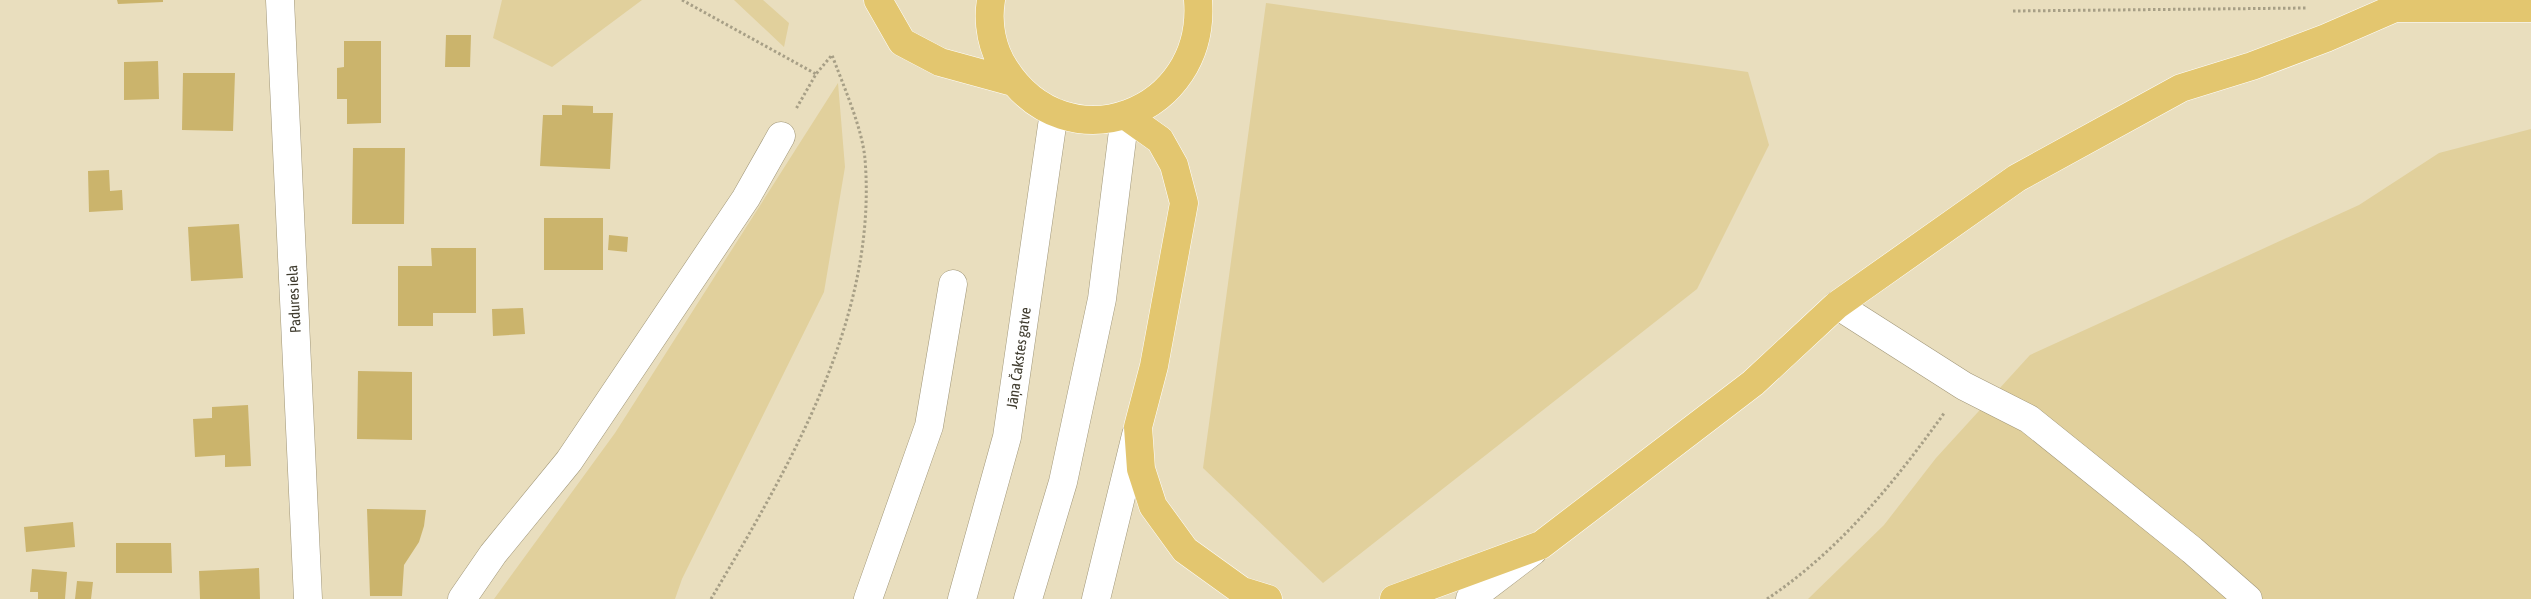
<svg xmlns="http://www.w3.org/2000/svg" width="2531" height="599" font-family="'Asap Condensed',sans-serif">
	<style>
		.green { fill: #e1d09c }
		.building { fill: #cbb46c }
		.lines { fill: none; stroke-linecap: round; stroke-linejoin: round }
		.street-casing { stroke: #a09678; stroke-width: 29 }
		.highway-casing { stroke: #fff; stroke-width: 29 }
		.path { stroke: #a79f86; stroke-width: 3; stroke-dasharray: 2.5 2.5; stroke-linecap: butt }
		.street { stroke: #fff; stroke-width: 28 }
		.highway { stroke: #e3c66f; stroke-width: 28 }
		.labels { text-anchor: middle; stroke-width: 4; stroke-linejoin: round; paint-order: stroke }
		.street-label { font-size: 15px; fill: #3e3a2d; stroke: #fff }
	</style>
	<rect width="100%" height="100%" fill="#e9debe"/>
	<path class="green" d="M502,0H642L552,67L493,38Z
		M734,0H763L789,23L784,47Z
		M1266,3L1748,72L1769,145L1697,289L1323,583L1203,468Z
		M838,83L845,167L824,292L682,579L675,599H494L615,433Z
		M2531,129V599H1808L1884,525L1936,458L2030,355L2359,205L2439,153Z"/>
	<path class="building" d="M117,0H163V2L118,4Z
		M446,35H471L470,67H445Z
		M344,41H381V123L347,124V99H337V68L344,67Z
		M158,61L159,99L124,100V62Z
		M183,73H235L233,131L182,130Z
		M562,105L593,106V113H613L610,169L540,166L543,115H562Z
		M353,148H405L404,224H352Z
		M109,170L110,191L122,190L123,210L89,212L88,171Z
		M544,218H603V270H544Z
		M239,224L243,278L191,281L188,227Z
		M609,235L628,237L627,252L608,250Z
		M431,248H476V313H433V326H398V266H432Z
		M523,308L525,334L493,336L492,309Z
		M358,371L412,372V440L357,439Z
		M248,405L251,466L225,467V455L195,457L193,419L212,418V407Z
		M367,509L426,510L424,526L419,542L404,565L402,596H370Z
		M73,522L75,547L26,552L24,527Z
		M116,543H171L172,573H116Z
		M259,568L260,599H200L199,571Z
		M32,569L67,572L65,599H38V592H30Z
		M77,581L93,582L91,599H75Z"/>
	<g class="lines">
		<defs>
			<path id="street" d="M280,0L308,599
				M1837,305L1964,386L2029,419L2192,550L2248,599
				M462,599L493,554L569,461L746,198L781,136
				M868,599L929,426L953,284
				M962,599L1007,437L1054,112
				M1028,599L1063,482L1102,299L1125,115
				M1096,599L1136,435
				M1470,599L1533,551"/>
			<path id="highway" d="M878,0L902,42L940,62L1013,82
				M991,0C987,24 992,49 1005,69C1067,166 1207,114 1198,0
				M1125,115L1160,140L1174,165L1184,203L1154,366L1138,427L1141,469L1153,506L1185,550L1242,591L1268,599
				M1394,599L1541,545L1753,383L1837,305L2017,178L2181,88L2252,66L2326,38L2395,8H2531"/>
		</defs>
		<use href="#street" class="street-casing"/>
		<use href="#highway" class="highway-casing"/>
		<path class="path" d="M682,0L816,74
			M2013,11L2307,8
			M711,599C789,467 878,318 865,159C862,127 843,85 832,55L816,74L796,109
			M1767,599C1840,550 1894,483 1945,412"/>
		<use href="#street" class="street"/>
		<use href="#highway" class="highway"/>
	</g>
	<g class="labels">
		<g class="street-label">
			<text transform="translate(294 299) rotate(-93)" y="5">Padures iela</text>
			<text transform="translate(1019 358) rotate(-82)" y="5">Jāņa Čakstes gatve</text>
		</g>
	</g>
</svg>
